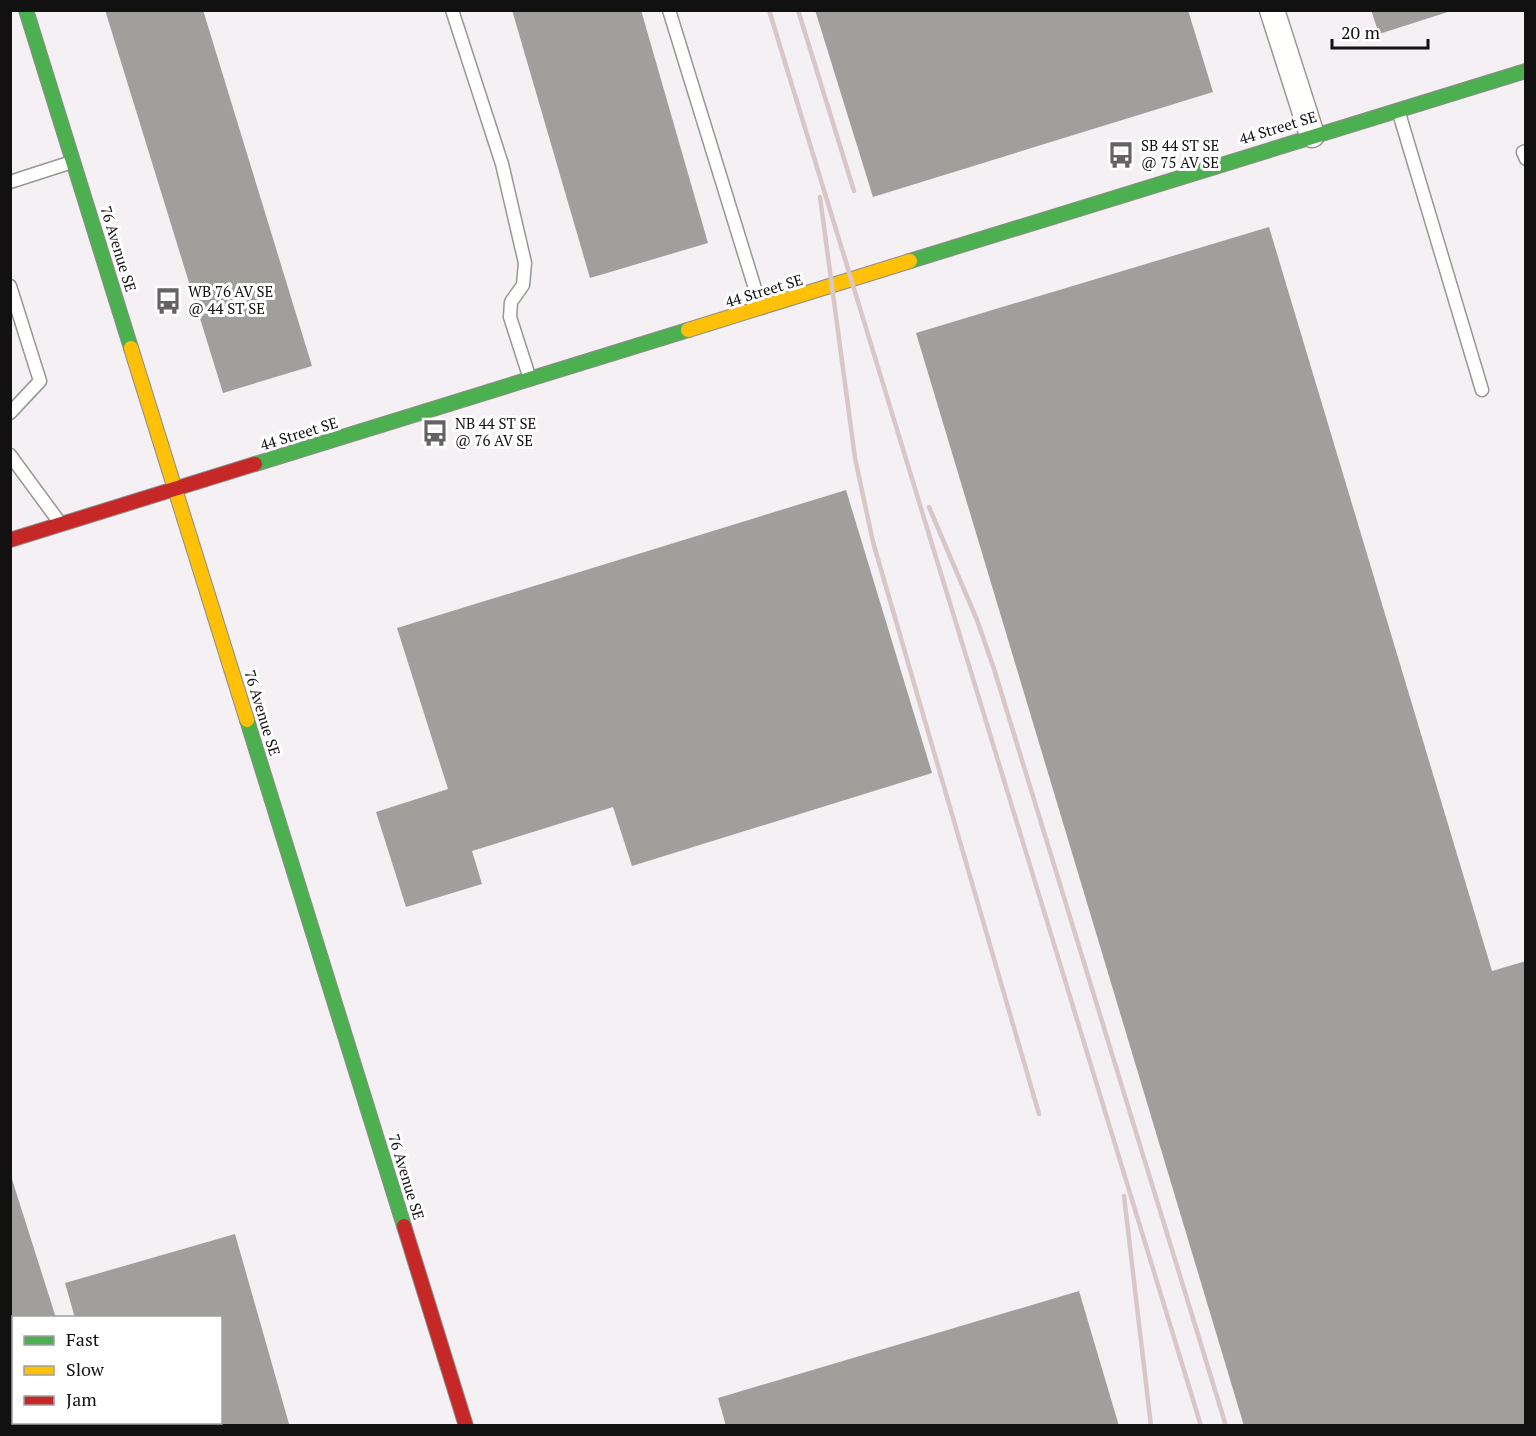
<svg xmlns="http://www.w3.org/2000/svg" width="1536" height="1436" font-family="'PT Serif',serif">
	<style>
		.industrial { fill: #f5f0f3; fill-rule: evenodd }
		.building { fill: #a19f9c }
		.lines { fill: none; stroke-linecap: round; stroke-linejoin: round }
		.lane-casing { stroke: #979795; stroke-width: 15 }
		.street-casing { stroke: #979795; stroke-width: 27 }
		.fast-casing { stroke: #8e8d8b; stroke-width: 16 }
		.slow-casing { stroke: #8e8d8b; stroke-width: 16 }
		.jam-casing { stroke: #8e8d8b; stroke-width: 16 }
		.lane { stroke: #fffffe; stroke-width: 12 }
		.street { stroke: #fffffe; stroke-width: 24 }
		.fast { stroke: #4caf50; stroke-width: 14 }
		.slow { stroke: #ffc107; stroke-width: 14 }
		.jam { stroke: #c62828; stroke-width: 14 }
		.rail { stroke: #d9c6c7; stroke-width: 4.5 }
		.labels { text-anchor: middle; stroke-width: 6; stroke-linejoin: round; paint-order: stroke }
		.street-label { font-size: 15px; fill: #111; stroke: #fff }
		.poi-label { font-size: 15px; fill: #111; stroke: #fff; text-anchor: start }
	</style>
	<rect width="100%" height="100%" fill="#fdfcf7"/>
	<path class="industrial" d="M10,11H1525V1425H11ZM14,1318H220V1422H14Z"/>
	<path class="building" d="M105,10H203L312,366L223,393Z
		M512,10H641L708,243L590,278Z
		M815,10H1188L1213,92L873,197Z
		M1371,10H1451V11L1379,34Z
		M1269,227L1492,971L1526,961V1426H1244L916,333Z
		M846,490L932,773L632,866L613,807L472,851L482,884L406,907L376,812L448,789L397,628Z
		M10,1173L56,1318H14V1422H89L90,1426H10Z
		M235,1234L289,1424L106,1426L105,1422H220V1318H75L65,1283Z
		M1079,1291L1119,1426H726L718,1398Z"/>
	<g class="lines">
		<defs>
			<path id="lane" d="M452,10L502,164L525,263L523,285L511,302L510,317L530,379
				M669,10L761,308
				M1399,113L1482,390
				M1526,151L1523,152L1526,159
				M10,182L72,162
				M10,286L40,381L10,413
				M10,455L60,523"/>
			<path id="street" d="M1272,10L1312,135"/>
			<path id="fast" d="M26,10L131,348
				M910,261L1526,71
				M255,464L688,330
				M247,720L404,1226"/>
			<path id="slow" d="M688,330L910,261
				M131,348L247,720"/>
			<path id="jam" d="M10,540L255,464
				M404,1226L466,1426"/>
		</defs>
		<use href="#lane" class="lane-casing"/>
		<use href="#street" class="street-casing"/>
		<use href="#fast" class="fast-casing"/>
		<use href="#slow" class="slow-casing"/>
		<use href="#jam" class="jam-casing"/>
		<use href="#lane" class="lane"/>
		<use href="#street" class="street"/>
		<use href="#fast" class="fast"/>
		<use href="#slow" class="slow"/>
		<use href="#jam" class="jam"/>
		<path class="rail" d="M769,10L1201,1426
			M798,10L854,191
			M820,197L855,458L873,542L1039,1114
			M929,507L977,620L994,669L1226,1426
			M1124,1196L1151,1426"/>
	</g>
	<defs>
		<symbol id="bus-bare" viewBox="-9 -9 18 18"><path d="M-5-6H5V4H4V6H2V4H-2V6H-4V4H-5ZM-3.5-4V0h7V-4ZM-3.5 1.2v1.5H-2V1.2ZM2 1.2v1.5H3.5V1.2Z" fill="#646362" stroke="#fff" stroke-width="2.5" paint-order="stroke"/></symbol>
	</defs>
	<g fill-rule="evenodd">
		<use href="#bus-bare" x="1102" y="136" width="38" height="38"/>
		<use href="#bus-bare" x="149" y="282" width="38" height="38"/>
		<use href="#bus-bare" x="416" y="414" width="38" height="38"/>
	</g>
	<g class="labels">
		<g class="street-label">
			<text transform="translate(1278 128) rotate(-17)" y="5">44 Street SE</text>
			<text transform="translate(118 249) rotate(73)" y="5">76 Avenue SE</text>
			<text transform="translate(764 291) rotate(-17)" y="5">44 Street SE</text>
			<text transform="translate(299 434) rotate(-17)" y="5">44 Street SE</text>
			<text transform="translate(262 713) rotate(73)" y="5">76 Avenue SE</text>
			<text transform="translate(406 1177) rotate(73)" y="5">76 Avenue SE</text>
		</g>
		<g class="poi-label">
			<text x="1141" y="151">SB 44 ST SE<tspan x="1141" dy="17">@ 75 AV SE</tspan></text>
			<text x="188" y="297">WB 76 AV SE<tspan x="188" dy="17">@ 44 ST SE</tspan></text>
			<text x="455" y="429">NB 44 ST SE<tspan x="455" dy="17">@ 76 AV SE</tspan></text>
		</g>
	</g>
	<rect width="1536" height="1436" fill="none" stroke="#111111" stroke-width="24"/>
	<rect x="12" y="1316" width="210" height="108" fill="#ffffff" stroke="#a0a0a0" stroke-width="1.5"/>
	<rect x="24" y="1336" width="30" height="9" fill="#4caf50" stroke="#a0a0a0" stroke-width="1.5"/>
	<text x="66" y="1346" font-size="18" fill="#111111">Fast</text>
	<rect x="24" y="1366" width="30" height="9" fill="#ffc107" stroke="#a0a0a0" stroke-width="1.5"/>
	<text x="66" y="1376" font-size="18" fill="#111111">Slow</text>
	<rect x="24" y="1396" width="30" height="9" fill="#c62828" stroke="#a0a0a0" stroke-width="1.5"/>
	<text x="66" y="1406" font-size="18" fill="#111111">Jam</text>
	<path d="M1332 39v9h96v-9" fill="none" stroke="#111111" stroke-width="3"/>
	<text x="1341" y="39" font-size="18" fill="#111111" stroke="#ffffff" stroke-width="4.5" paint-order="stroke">20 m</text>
</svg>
